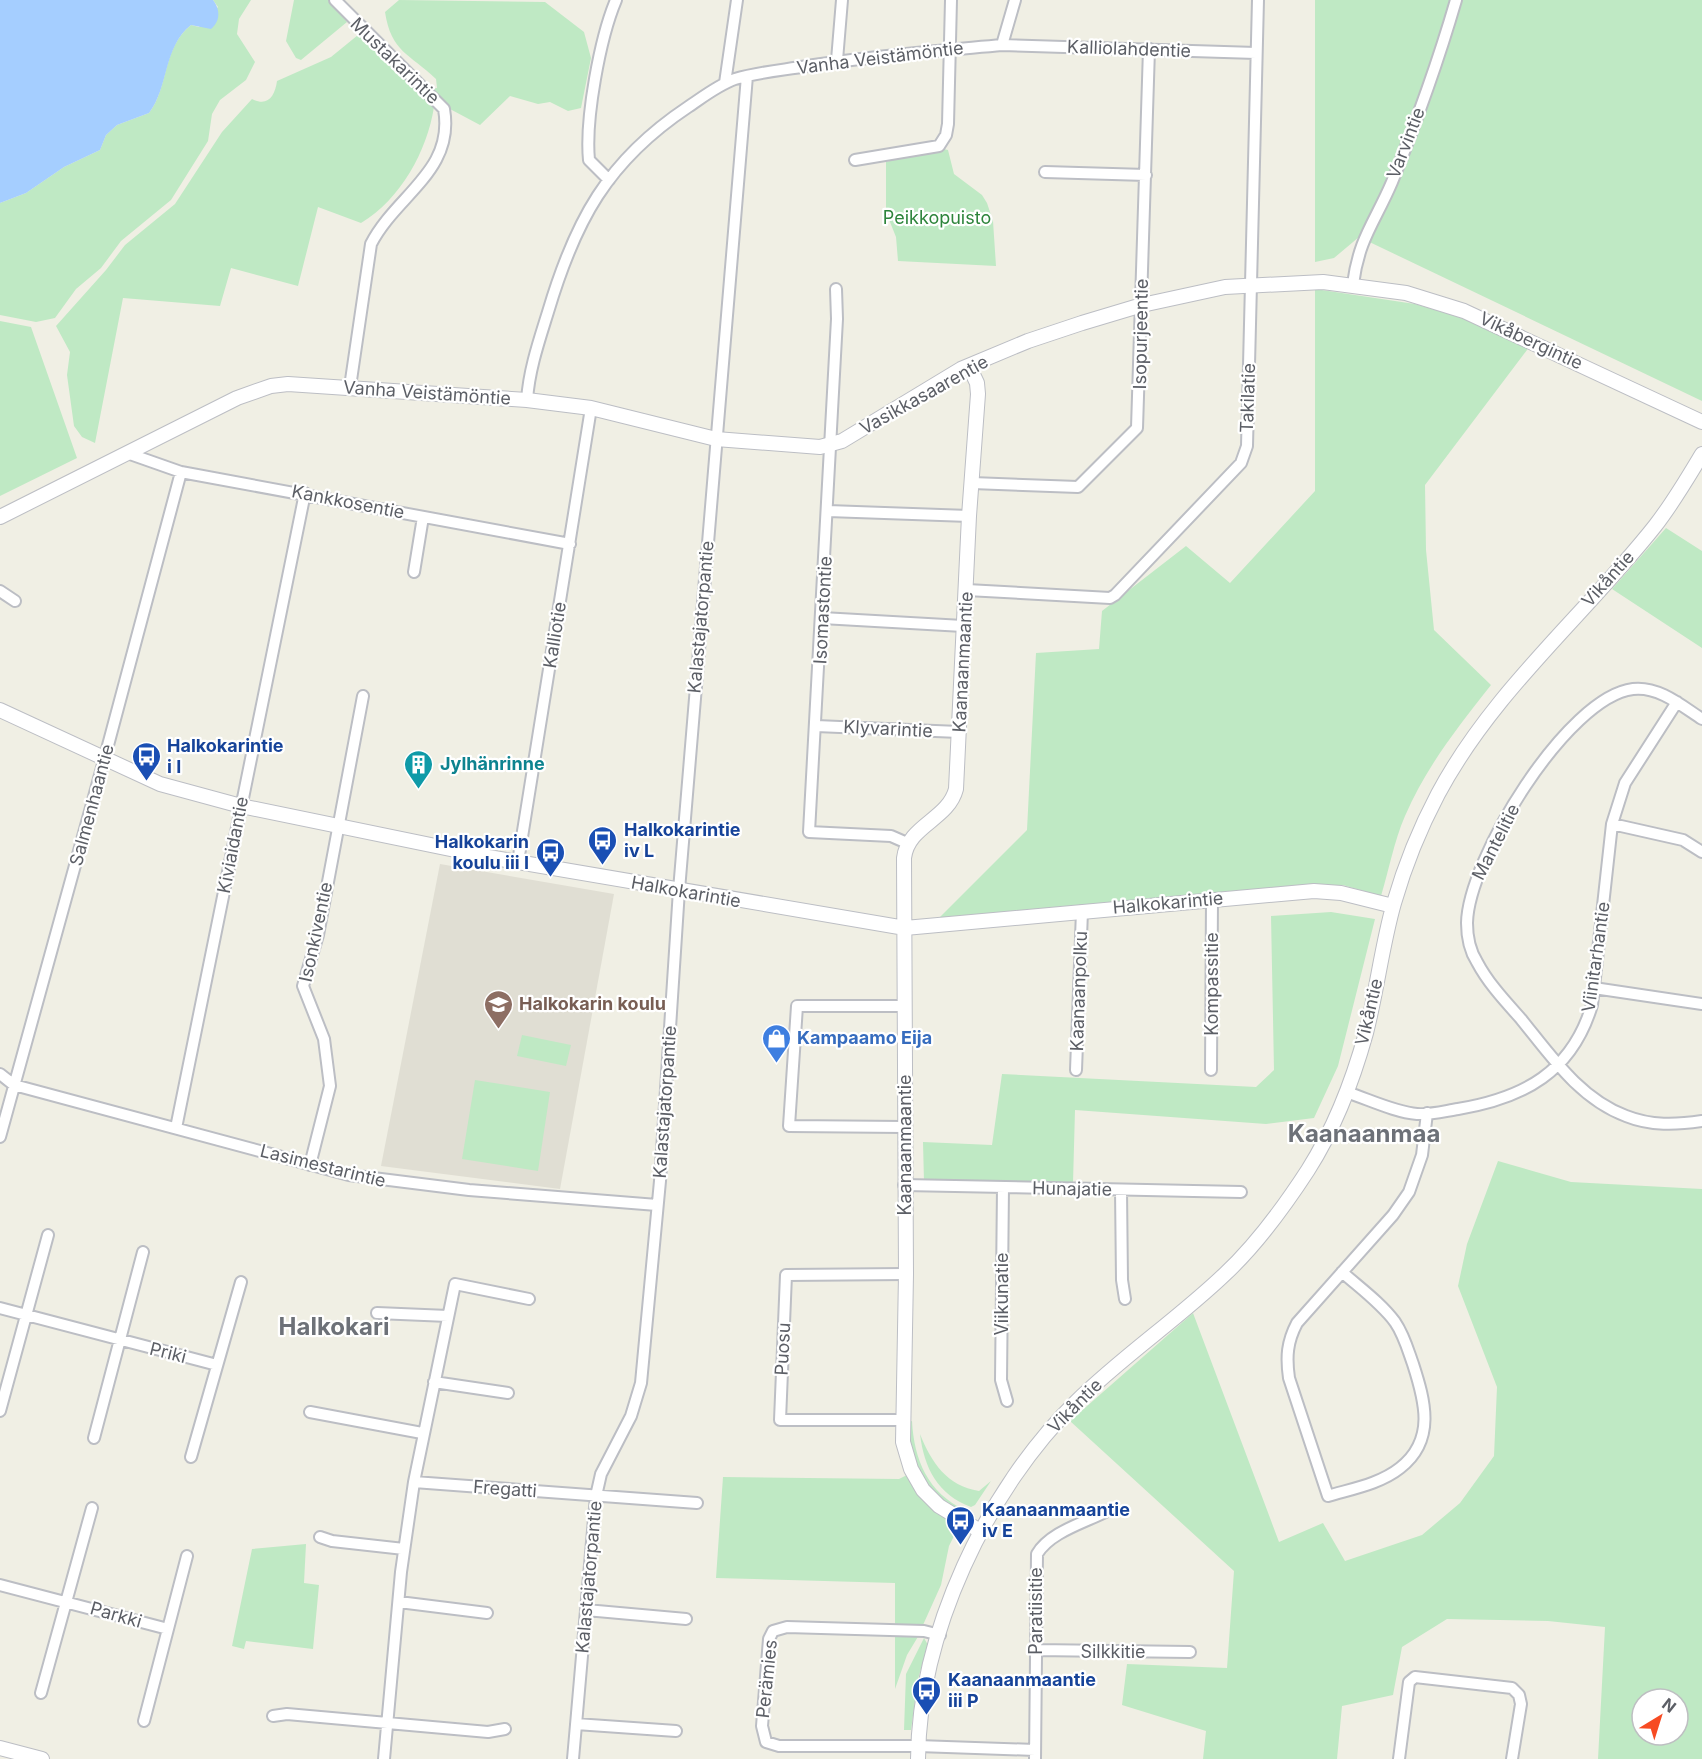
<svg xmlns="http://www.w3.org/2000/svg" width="1702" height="1759" font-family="Inter,sans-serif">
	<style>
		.education { fill: #e0ded3 }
		.green { fill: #bfe9c4; fill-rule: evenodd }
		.water { fill: #a5ceff }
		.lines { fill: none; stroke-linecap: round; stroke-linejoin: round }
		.minor-casing { stroke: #bcbec4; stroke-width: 14 }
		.tertiary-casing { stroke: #bcbec4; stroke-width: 16 }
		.minor { stroke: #fff; stroke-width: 10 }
		.tertiary { stroke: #fff; stroke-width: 14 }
		.labels { text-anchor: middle; stroke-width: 4.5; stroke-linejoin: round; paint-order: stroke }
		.street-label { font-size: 18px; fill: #5c5f66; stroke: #fff }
		.park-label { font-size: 18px; fill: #2d843b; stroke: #fff }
		.transit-label { font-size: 18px; font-weight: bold; fill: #164399; stroke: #fff; text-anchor: start }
		.culture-label { font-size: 18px; font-weight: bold; fill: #0d838f; stroke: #fff; text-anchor: start }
		.education-label { font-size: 18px; font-weight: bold; fill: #785e54; stroke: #fff; text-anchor: start }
		.shop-label { font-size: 18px; font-weight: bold; fill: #366cbe; stroke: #fff; text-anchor: start }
		.district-label { font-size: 24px; font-weight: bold; fill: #6d7178; stroke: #fff }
	</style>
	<rect width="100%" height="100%" fill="#f0efe4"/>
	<path class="education" d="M440,864L614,894L560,1189L381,1166Z"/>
	<path class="green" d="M213,0H251L239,19L237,34L255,62L246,80L220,100L212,114L208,141L171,200L121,241L101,268L76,289L55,318L36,322L0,315V203L26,193L64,167L100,150L106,135L117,125L149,113C169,87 162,48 191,25L199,27L218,7Z
		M294,0H330L347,22L301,60L296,58L286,41Z
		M399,0L545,2L584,32L591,58L581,108L568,111L550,102L538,104L510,96L480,125L450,109L431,89L437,88L436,79C410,54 391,52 385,12Z
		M1315,0H1702V401L1359,237L1334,258L1315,262Z
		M358,35L434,107C427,151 401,199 361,223L318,207L298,286L231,268L220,306L123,298L95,443L82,437L74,426L67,375L70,352L56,326L106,270L125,245L175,204L222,132L252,99C268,107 275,96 277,81L331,57Z
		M939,148L948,150L954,174L982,195L987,203L993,221L996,266L898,261L896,237L886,212V162Z
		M1315,289L1415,304L1459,317L1530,346L1425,485L1426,550L1434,630L1491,685C1458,727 1426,767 1405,816C1394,841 1389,870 1381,896L1343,885L937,920L1027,830L1036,653L1099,649L1102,611L1186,546L1230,583L1315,491Z
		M0,321L31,327L77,458L0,496Z
		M1666,528L1702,551V648L1612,589Z
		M1331,912L1375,919L1338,1066L1314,1118L1266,1124L1075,1110L1073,1183L924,1182L923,1142L992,1145L1002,1074L1256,1087L1274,1070L1271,916Z
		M522,1035L571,1045L566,1066L517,1056Z
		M475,1080L550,1092L538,1171L462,1159Z
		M1498,1161L1571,1182L1702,1189V1759H1598L1605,1627L1548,1621L1447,1619L1402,1647L1393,1695L1342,1706L1337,1759H1203L1206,1731L1122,1705L1127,1664L1227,1668L1234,1571L1070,1421L1193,1313L1279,1542L1323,1523L1345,1561L1422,1535L1460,1503L1494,1456L1497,1387L1458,1286L1467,1244ZM1642,1699H1678V1735H1642Z
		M912,1421C914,1460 928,1493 965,1510L961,1515C924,1492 911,1465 907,1422Z
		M920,1434C931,1462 947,1486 979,1491L991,1481L975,1505L971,1507C938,1495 924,1468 920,1434Z
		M907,1475L927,1504L959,1526L949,1546L941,1585L923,1625H895V1583L716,1578L723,1477L899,1479Z
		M306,1544L304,1583L319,1585L313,1649L246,1641L244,1649L232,1646L252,1549Z
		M895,1633L919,1635L907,1655L895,1689Z
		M924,1638L928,1645L918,1679L911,1730H904L906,1674Z"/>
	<path class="water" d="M0,0H213C220,9 221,21 211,29L191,25C163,47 169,87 149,113L117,125L106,135L100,150L64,167L26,193L0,203Z"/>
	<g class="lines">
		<defs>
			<path id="minor" d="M335,0L444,109C455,171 396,195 371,244L350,387
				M1002,45L1256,53
				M837,60L842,0
				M725,83L737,0
				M855,160L939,146L946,135L948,124L951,0
				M1045,172L1146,175
				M609,180L589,160C585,119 600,38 616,0
				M1353,284C1359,238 1375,222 1392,182C1416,123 1438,62 1456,0
				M836,289L837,319L809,832L891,836L907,843
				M527,400C529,370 539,341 548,312C575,221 607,161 688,107C703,97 718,85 735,79C758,72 784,70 807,66C871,56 936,51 1002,45L1015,0
				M127,453L181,472L570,544
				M972,483L1078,487L1137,428L1149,49
				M828,511L969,516
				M414,572L423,517
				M967,590L1110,598L1115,595L1241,463L1247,446L1258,0
				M0,591L15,601
				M822,618L963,626
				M1702,719C1682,706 1659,686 1633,689C1567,697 1468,860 1467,923C1467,936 1470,951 1477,962C1488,983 1505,1001 1521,1019C1551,1056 1580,1099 1626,1116C1651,1126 1676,1125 1702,1121
				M816,726L959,732
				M1612,824L1683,840L1702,852
				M518,862L591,408
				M1594,988L1702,1004
				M1076,1070L1082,911
				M1211,1070L1212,899
				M0,1074L14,1085L349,1175L469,1190L657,1205
				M1346,1092C1368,1099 1394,1112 1417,1114C1430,1115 1445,1111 1458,1109C1524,1098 1572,1072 1592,1005L1612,824L1625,783L1677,702
				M904,1127L789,1126L797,1006H905
				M176,1128L305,493
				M0,1137L103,764L181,472
				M310,1165L330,1086L324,1039L303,986L318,935L363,696
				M904,1185L1241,1192
				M1003,1187L1001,1380L1007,1401
				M1121,1190L1122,1280L1125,1299
				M1342,1272C1360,1288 1381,1303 1395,1322C1404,1335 1408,1350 1413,1364C1425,1401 1436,1440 1400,1468C1380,1484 1351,1489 1328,1496L1289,1378C1286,1357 1287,1342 1297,1323L1393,1215L1409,1192L1422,1155L1427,1113
				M0,1308L217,1365
				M377,1313L448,1316
				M434,1382L508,1393
				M0,1411L48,1235
				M310,1412L422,1433
				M902,1420H780L786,1275L906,1274
				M94,1438L143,1252
				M191,1457L241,1282
				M414,1482L697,1503
				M320,1537L332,1541L404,1549
				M0,1585L168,1629
				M399,1602L487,1613
				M586,1610L686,1619
				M940,1635L924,1631L787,1627L773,1631L769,1639L762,1726L766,1742L779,1746H918L1035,1750
				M1036,1650L1190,1652
				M41,1693L92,1508
				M273,1716L287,1714L488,1732L505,1729
				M144,1721L187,1556
				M576,1724L676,1731
				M384,1759L401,1572L414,1482L455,1284L529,1299
				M573,1759L596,1496L601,1474L631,1416L641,1383L660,1181L679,890L747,76
				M1035,1759L1037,1554C1050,1532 1084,1523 1107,1511
				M1399,1759L1409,1682L1415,1677L1512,1688L1519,1695L1521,1704L1512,1759"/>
			<path id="tertiary" d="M969,366L977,383L978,394L969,516L956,789C948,820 908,825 904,858L906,1274L903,1442L911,1469L923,1490L939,1506L980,1531
				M0,517L237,398L271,386L288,384L527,400L591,408L716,439L820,447L842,441L961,369L1028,341L1082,323L1142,305L1225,287L1323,282L1406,293L1464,311L1702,422
				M0,710L160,784L241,806L494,858L905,928L1314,891L1341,893L1393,906
				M0,1748L42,1759
				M918,1759C919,1633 987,1489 1076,1402C1123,1356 1178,1319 1225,1274C1257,1244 1284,1207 1308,1170C1334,1129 1353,1080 1366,1033C1377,990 1382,945 1394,903C1405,865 1420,828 1438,794C1493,691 1584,616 1655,526C1673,503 1687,479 1702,454"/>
		</defs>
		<use href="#minor" class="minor-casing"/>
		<use href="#tertiary" class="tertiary-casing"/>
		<use href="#minor" class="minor"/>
		<use href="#tertiary" class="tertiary"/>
	</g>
	<defs>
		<symbol id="bus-pin" viewBox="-11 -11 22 30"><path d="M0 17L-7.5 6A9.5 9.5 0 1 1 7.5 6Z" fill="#1a4fb4" stroke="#fff"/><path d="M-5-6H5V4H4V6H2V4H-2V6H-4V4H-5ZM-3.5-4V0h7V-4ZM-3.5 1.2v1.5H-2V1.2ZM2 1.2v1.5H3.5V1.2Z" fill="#fff"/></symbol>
		<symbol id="building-pin" viewBox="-11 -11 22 30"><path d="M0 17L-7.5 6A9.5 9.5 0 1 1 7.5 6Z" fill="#0f9aa8" stroke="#fff"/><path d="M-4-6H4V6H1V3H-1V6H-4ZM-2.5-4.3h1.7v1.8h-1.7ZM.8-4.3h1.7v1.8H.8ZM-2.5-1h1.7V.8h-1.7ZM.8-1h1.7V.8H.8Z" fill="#fff"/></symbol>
		<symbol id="school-pin" viewBox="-11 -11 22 30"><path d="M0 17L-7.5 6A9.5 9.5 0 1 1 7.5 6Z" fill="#8d6e63" stroke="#fff"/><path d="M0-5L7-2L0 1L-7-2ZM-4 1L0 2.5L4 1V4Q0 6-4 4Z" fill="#fff"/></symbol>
		<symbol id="shop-pin" viewBox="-11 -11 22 30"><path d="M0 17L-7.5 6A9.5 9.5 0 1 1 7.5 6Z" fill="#3f7fe0" stroke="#fff"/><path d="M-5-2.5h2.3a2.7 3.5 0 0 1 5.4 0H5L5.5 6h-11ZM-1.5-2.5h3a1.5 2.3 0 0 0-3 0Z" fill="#fff"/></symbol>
	</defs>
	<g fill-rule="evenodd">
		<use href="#bus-pin" x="130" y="740" width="33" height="45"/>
		<use href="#building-pin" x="402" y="748" width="33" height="45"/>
		<use href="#bus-pin" x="586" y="824" width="33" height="45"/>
		<use href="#bus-pin" x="534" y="836" width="33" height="45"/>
		<use href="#school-pin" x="482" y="988" width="33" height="45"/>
		<use href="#shop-pin" x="760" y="1022" width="33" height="45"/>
		<use href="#bus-pin" x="944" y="1504" width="33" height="45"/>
		<use href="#bus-pin" x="910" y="1674" width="33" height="45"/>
	</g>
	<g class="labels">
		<g class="street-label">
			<text transform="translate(1129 49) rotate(2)" y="6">Kalliolahdentie</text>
			<text transform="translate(880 58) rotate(-7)" y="6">Vanha Veistämöntie</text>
			<text transform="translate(395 61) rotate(44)" y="6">Mustakarintie</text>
			<text transform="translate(1406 143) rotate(-69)" y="6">Varvintie</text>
			<text transform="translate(1141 334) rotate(-89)" y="6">Isopurjeentie</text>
			<text transform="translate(1531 341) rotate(25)" y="6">Vikåbergintie</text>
			<text transform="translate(427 393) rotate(4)" y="6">Vanha Veistämöntie</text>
			<text transform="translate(924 395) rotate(-29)" y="6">Vasikkasaarentie</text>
			<text transform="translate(1248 398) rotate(-88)" y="6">Takilatie</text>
			<text transform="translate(348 502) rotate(11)" y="6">Kankkosentie</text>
			<text transform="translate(1608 579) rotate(-48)" y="6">Vikåntie</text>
			<text transform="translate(823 610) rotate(-87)" y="6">Isomastontie</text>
			<text transform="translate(701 617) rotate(-85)" y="6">Kalastajatorpantie</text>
			<text transform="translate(555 635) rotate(-81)" y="6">Kalliotie</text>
			<text transform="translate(963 662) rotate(-87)" y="6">Kaanaanmaantie</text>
			<text transform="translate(888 729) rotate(3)" y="6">Klyvarintie</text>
			<text transform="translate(92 805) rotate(-75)" y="6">Salmenhaantie</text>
			<text transform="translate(1496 842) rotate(-63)" y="6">Mantelitie</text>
			<text transform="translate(233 845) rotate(-79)" y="6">Kiviaidantie</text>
			<text transform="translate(686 892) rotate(10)" y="6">Halkokarintie</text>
			<text transform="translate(1168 903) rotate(-5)" y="6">Halkokarintie</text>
			<text transform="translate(316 932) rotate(-78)" y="6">Isonkiventie</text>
			<text transform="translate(1596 957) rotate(-82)" y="6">Viinitarhantie</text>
			<text transform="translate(1212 984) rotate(-90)" y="6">Kompassitie</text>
			<text transform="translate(1079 991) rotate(-88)" y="6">Kaanaanpolku</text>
			<text transform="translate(1369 1012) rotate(-77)" y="6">Vikåntie</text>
			<text transform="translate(665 1102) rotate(-86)" y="6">Kalastajatorpantie</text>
			<text transform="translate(905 1145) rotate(-90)" y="6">Kaanaanmaantie</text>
			<text transform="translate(323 1166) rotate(14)" y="6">Lasimestarintie</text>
			<text transform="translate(1072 1189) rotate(1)" y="6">Hunajatie</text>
			<text transform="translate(1002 1294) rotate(-90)" y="6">Viikunatie</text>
			<text transform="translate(783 1349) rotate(-87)" y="6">Puosu</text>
			<text transform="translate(168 1353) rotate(14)" y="6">Priki</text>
			<text transform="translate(1075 1406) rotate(-45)" y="6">Vikåntie</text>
			<text transform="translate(505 1489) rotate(4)" y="6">Fregatti</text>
			<text transform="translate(589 1577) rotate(-85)" y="6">Kalastajatorpantie</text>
			<text transform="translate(1036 1611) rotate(-90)" y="6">Paratiisitie</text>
			<text transform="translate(116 1615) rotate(16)" y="6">Parkki</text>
			<text x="1113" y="1658">Silkkitie</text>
			<text transform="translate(767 1679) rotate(-84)" y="6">Perämies</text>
		</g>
		<g class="park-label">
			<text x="937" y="224">Peikkopuisto</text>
		</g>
		<g class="transit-label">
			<text x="167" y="752">Halkokarintie<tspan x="167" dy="21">i I</tspan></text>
			<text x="624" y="836">Halkokarintie<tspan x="624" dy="21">iv L</tspan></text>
			<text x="529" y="848" text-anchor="end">Halkokarin<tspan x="529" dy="21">koulu iii I</tspan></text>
			<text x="982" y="1516">Kaanaanmaantie<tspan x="982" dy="21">iv E</tspan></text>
			<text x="948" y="1686">Kaanaanmaantie<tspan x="948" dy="21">iii P</tspan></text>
		</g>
		<g class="culture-label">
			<text x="440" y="770">Jylhänrinne</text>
		</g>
		<g class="education-label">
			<text x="519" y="1010">Halkokarin koulu</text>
		</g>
		<g class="shop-label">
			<text x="797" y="1044">Kampaamo Eija</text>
		</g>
		<g class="district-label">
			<text x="1364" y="1142">Kaanaanmaa</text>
			<text x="334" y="1335">Halkokari</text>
		</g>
	</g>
	<g transform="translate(1660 1717) rotate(38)"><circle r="28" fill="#ffffff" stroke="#bebfc2" stroke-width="1.5"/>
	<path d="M0-4.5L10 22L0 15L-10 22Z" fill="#f74b23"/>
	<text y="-9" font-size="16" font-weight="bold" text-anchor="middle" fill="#5c5f66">N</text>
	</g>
</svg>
